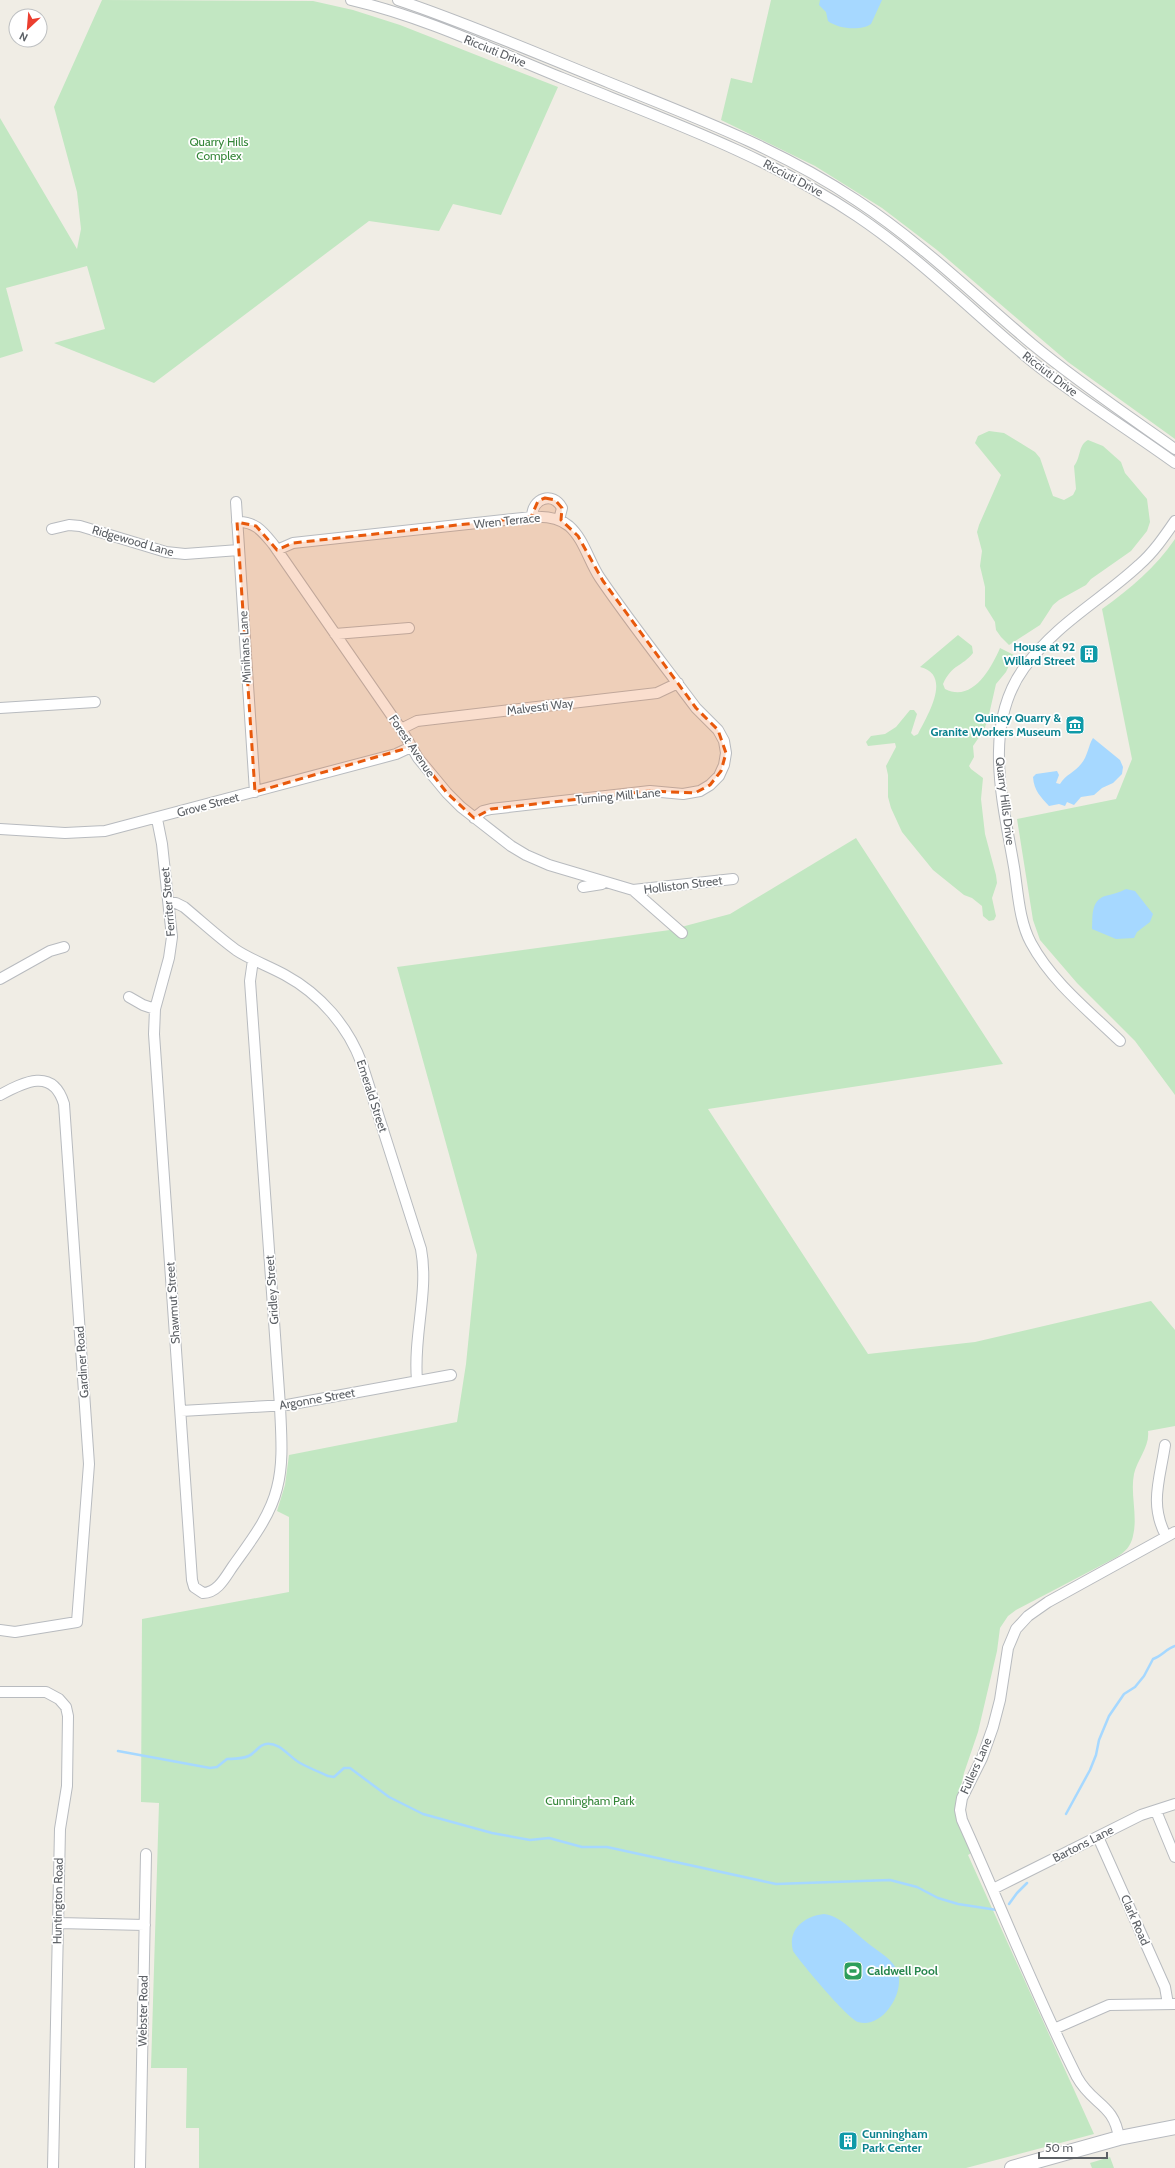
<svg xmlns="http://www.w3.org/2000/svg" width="1175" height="2168" font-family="Cabin,sans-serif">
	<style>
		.green { fill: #c2e7c2 }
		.water { fill: #a6d8ff }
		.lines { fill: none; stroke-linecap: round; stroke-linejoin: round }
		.stream { stroke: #a6d8ff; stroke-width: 2.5 }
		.street-casing { stroke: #b8bbbf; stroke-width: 12 }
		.secondary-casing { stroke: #b7babf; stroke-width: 16 }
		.street { stroke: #fff; stroke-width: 10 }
		.secondary { stroke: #fff; stroke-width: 14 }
		.marked { fill: #e8590c; fill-opacity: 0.2; stroke: #e8590c; stroke-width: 3; stroke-dasharray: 8 5; stroke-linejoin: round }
		.labels { text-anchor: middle; stroke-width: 3.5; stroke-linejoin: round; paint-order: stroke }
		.street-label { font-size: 12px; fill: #5d6166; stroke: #fff }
		.park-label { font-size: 12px; fill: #348638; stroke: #fff }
		.culture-label { font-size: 12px; font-weight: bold; fill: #0d838f; stroke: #fff; text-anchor: end }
		.leisure-label { font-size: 12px; font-weight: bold; fill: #27864d; stroke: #fff; text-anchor: start }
	</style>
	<rect width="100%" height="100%" fill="#f0ede5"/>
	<path class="green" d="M102,0L313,1L353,10L400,25L558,87L501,215L453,204L439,231L369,221L154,383L54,343L105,329L87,266L6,288L23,351L0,358V118L77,249L81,229L77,192L54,107Z
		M771,0H1175V439L1068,362L937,250L882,208L815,166L721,120L731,78L752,83Z
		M989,431L1004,433L1035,452L1040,458L1053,496L1064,500L1073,495L1076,489L1074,466C1081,458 1078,445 1088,440L1103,446L1121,462L1125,473L1147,499L1150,522L1147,531L1131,551L1091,579L1086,585L1059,600L1053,605L1040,625L1009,645L1001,637L996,630L995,622L985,606V587L980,566L982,551L977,532L979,525L1001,475L975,443L978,436Z
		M1175,539V1095L1135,1041L1077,983L1040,940L1033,920L1017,819L1116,799L1132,759L1102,609C1130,589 1156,567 1175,539Z
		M958,635L972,646L973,653C962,667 952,664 943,684L945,689C972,703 991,669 1000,648L1014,655L1006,672L996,684L988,719L984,730L973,746L974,757L969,766L971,769L983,778L981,799L985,834L996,875L997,883L992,898L996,916L994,920L989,921L983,916L982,906L972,898L964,895L933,870L902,832L891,808L888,797V775L886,766L896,747L895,743L868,746L866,742L871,736L885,734L896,727L910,710H914L917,714L911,733L914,736L918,734C927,716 953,675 920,667Z
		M856,838L1003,1064L708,1109L868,1354L975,1342L1151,1301L1175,1330V1426L1148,1431C1150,1446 1137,1460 1134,1474C1130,1494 1138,1516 1133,1536C1131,1546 1125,1552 1117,1557L1016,1610L1008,1616L1000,1628L997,1651L978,1732L964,1773L956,1808L958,1823L973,1852L968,1855L1094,2134L966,2168H199V2128H186L187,2068H151L159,1803L141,1802L142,1619L289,1592V1517L277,1511L285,1485L289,1455L457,1422L466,1364L477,1255L397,967L670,930L730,914Z
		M1110,2157L1114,2168H1092L1090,2163Z"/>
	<path class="water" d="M820,0H882L871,24C861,31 838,29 828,21L826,12L819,5Z
		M1093,738L1120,760L1123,767L1122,774L1113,783L1102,788L1094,795L1081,797L1074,805L1067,802L1065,806L1059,804L1049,806C1041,797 1034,791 1033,777L1036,774L1057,771L1059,775L1056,783L1060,784C1065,775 1075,772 1081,764C1088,756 1088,746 1093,738Z
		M1126,889L1135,891L1153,914L1150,922L1137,932L1134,938L1116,939L1092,929C1093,918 1090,901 1105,896C1112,894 1119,893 1126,889Z
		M824,1914C840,1916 852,1930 864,1940C874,1949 889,1956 896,1968C908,1989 883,2030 858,2022C847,2018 801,1963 793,1951C787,1929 805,1916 824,1914Z"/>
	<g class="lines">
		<path class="stream" d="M118,1751L210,1768L217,1767L227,1759C235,1759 247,1759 253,1753C258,1749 260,1745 266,1744C280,1742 289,1757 300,1763C309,1768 319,1772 328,1776L334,1777L344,1768H350L389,1797L423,1814L492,1833L530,1840L549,1838L582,1847H607L776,1884L890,1880L917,1887L938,1898L958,1904L997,1910
			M1066,1814L1090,1770L1096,1755L1099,1740L1109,1716L1124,1694L1135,1687L1144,1676L1153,1659C1162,1656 1166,1649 1175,1646
			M1009,1904L1017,1893L1027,1883"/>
		<defs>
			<path id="street" d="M351,0C424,17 493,50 562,78C663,119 766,155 857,216C921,259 975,314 1034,363C1079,399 1128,429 1175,463
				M398,0C470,24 540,55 610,83C694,117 780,149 856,200C920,242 974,295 1032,344C1078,382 1127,415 1175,449
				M236,502L255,792
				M532,517C532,498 553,491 562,508L559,520
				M237,522C255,521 263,532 273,544L401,729L418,758L447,793L461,807L511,846L526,855L549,865L633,890L682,933
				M52,529L69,525L80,526L166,552L185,554L239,550
				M277,550L293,543L532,517C545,516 558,517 569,526C584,539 589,562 600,578C630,622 664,665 696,708L718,730L724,741L726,753L724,765L719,776L710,785L700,791L683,794L650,791L491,809L483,811L474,818
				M335,634L409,628
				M0,708L95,702
				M401,729L417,721L657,693L678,683
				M157,819L162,844L172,937L169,958L155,1009L154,1034L192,1580L194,1587L203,1593C218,1593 226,1576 233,1566C250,1542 270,1517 277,1488C284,1461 281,1433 280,1406L250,981L253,960
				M0,829L65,833L105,831L396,754L411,747
				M583,887L602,884
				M633,890L733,879
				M169,903H176L184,907C201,921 218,937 236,950C251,960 269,966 285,975C320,994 348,1026 362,1064L421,1249C429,1292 413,1336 417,1380
				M0,979L50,951L64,947
				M129,997L143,1005L155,1009
				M1120,1041C1089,1011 1052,982 1031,943C1019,921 1018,892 1014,867C1003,802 982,726 1024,668C1058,622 1099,602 1139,565C1153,553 1164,537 1175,521
				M0,1095C24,1082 53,1067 64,1104L89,1464L77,1622L15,1632L0,1630
				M181,1411L287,1405L451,1375
				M1165,1445C1160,1479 1149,1504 1166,1536
				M0,1692H46L59,1699L66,1707L68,1716L67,1786L60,1829L53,2168
				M1156,1811L1175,1857
				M1098,1837L1165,1987L1168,2004
				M993,1889L1141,1815L1175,1804
				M58,1923L145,1925
				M1054,2029L1109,2005L1175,2004
				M1119,2138C1114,2103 1092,2105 1077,2077C1035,1994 1001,1906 962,1820L960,1810L962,1798L982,1758L993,1727L1000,1700L1008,1648L1016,1629L1028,1616L1048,1602L1175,1532
				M140,2168L146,1854"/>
			<path id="secondary" d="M1012,2168L1119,2138L1175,2127"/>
		</defs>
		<use href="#street" class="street-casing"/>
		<use href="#secondary" class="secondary-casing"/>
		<use href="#street" class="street"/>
		<use href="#secondary" class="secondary"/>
	</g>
	<path class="marked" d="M545,498L555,500L562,508L561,520L578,536L603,581L696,708L718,730L726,753L721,771L710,785L695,793L650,791L491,809L474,818L447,793L411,747L255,792L237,522L256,526L277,550L293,543L531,517L538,501Z"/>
	<defs>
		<symbol id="building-square" viewBox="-11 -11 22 22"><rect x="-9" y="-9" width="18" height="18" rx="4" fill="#0f9aa8" stroke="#fff"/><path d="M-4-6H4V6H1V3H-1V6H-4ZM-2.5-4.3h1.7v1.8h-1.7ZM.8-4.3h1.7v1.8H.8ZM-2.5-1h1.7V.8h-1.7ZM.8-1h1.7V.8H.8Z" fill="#fff"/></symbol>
		<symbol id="museum-square" viewBox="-11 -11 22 22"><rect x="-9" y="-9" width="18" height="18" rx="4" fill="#0f9aa8" stroke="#fff"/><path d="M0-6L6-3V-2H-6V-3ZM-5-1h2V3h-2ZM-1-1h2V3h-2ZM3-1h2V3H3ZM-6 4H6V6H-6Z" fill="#fff"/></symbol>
		<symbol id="stadium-square" viewBox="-11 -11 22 22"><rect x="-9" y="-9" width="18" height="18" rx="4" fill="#2e9e5b" stroke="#fff"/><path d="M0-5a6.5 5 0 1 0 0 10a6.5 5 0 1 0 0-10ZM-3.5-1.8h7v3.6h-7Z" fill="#fff"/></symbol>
	</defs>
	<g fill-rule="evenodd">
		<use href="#building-square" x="1078" y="643" width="22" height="22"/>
		<use href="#museum-square" x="1064" y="714" width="22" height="22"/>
		<use href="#stadium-square" x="842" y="1960" width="22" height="22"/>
		<use href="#building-square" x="837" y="2130" width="22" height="22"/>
	</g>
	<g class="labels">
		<g class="street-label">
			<text transform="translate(495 51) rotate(22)" y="4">Ricciuti Drive</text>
			<text transform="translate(793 178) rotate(28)" y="4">Ricciuti Drive</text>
			<text transform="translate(1050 374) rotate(37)" y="4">Ricciuti Drive</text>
			<text transform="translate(507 521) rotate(-6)" y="4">Wren Terrace</text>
			<text transform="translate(133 541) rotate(16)" y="4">Ridgewood Lane</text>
			<text transform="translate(245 647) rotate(-93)" y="4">Minihans Lane</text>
			<text transform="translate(540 707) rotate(-7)" y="4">Malvesti Way</text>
			<text transform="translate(412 746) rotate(56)" y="4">Forest Avenue</text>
			<text transform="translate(618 796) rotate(-5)" y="4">Turning Mill Lane</text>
			<text transform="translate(1005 801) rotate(83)" y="4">Quarry Hills Drive</text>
			<text transform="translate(208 805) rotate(-15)" y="4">Grove Street</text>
			<text transform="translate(683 885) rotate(-7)" y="4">Holliston Street</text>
			<text transform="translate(168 902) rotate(-95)" y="4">Ferriter Street</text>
			<text transform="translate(372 1096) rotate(72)" y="4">Emerald Street</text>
			<text transform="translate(272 1290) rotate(-94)" y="4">Gridley Street</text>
			<text transform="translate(173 1303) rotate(-94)" y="4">Shawmut Street</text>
			<text transform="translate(82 1362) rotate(-94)" y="4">Gardiner Road</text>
			<text transform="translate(317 1399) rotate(-10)" y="4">Argonne Street</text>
			<text transform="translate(976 1766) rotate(-66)" y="4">Fullers Lane</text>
			<text transform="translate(1083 1844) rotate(-27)" y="4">Bartons Lane</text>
			<text transform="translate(58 1901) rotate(-89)" y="4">Huntington Road</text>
			<text transform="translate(1135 1920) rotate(66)" y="4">Clark Road</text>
			<text transform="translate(143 2011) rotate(-89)" y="4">Webster Road</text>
		</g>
		<g class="park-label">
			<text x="219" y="146">Quarry Hills<tspan x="219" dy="14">Complex</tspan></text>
			<text x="590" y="1805">Cunningham Park</text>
		</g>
		<g class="culture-label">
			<text x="1075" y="651">House at 92<tspan x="1075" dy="14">Willard Street</tspan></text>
			<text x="1061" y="722">Quincy Quarry &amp;<tspan x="1061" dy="14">Granite Workers Museum</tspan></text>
			<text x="862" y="2138" text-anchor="start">Cunningham<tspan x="862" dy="14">Park Center</tspan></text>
		</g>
		<g class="leisure-label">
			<text x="867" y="1975">Caldwell Pool</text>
		</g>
	</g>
	<g transform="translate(28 28) rotate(206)"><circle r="19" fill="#ffffff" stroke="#bec0c2"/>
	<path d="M0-3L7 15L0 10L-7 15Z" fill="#eb3e2f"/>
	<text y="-6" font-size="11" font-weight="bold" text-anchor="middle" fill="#5d6166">N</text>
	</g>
	<path d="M1039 2152v6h68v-6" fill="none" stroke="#5d6166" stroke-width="2"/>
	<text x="1045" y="2152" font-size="12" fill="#5d6166" stroke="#ffffff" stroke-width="3" paint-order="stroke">50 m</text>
</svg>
